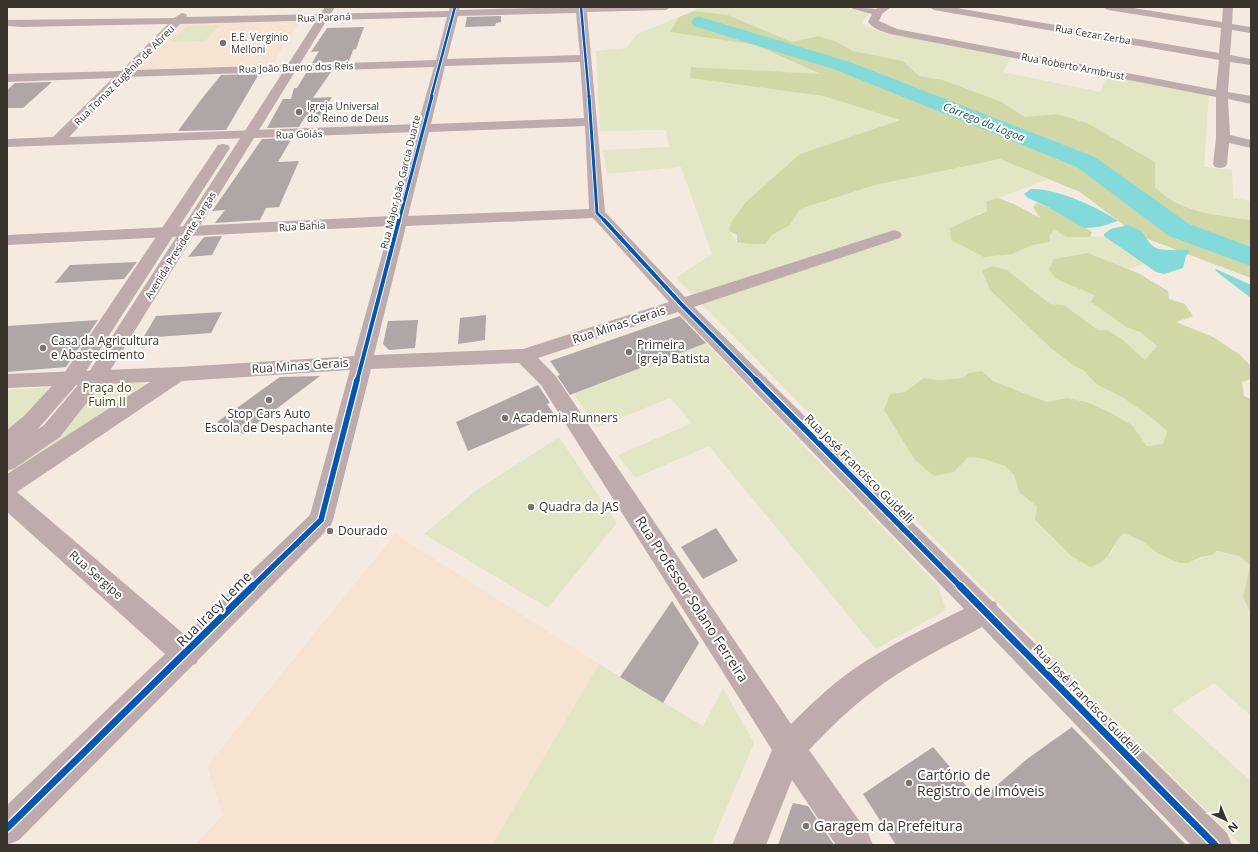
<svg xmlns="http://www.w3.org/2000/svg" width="1258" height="852" font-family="'Open Sans',sans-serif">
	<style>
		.built { fill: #f6e3d2 }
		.green { fill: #e3e6c5 }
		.forest { fill: #d1d8a5 }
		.water { fill: #82dada }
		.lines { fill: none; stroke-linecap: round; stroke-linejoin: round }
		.river { fill: #82dada; fill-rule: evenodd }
		.building { fill: #afa6a5 }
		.minor { fill: #beacad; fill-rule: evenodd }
		.major { fill: #bfabab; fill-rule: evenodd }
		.cycleway-far4-casing { stroke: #fff; stroke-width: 4 }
		.cycleway-far3-casing { stroke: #fff; stroke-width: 4.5 }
		.cycleway-far2-casing { stroke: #fff; stroke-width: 6 }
		.cycleway-far1-casing { stroke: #fff; stroke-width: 8 }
		.cycleway-casing { stroke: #fff; stroke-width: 10 }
		.cycleway-far4 { stroke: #0057b8; stroke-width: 2.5 }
		.cycleway-far3 { stroke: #0057b8; stroke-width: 3 }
		.cycleway-far2 { stroke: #0057b8; stroke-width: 4 }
		.cycleway-far1 { stroke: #0057b8; stroke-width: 5.5 }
		.cycleway { stroke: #0057b8; stroke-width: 7 }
		.poi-dot { fill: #7c746c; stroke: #fff; stroke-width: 1.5 }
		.labels { text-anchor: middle; stroke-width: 4; stroke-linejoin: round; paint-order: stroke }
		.far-street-label { font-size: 10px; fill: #3b342d; stroke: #fff }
		.far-poi-label { font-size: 10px; fill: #3b342d; stroke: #fff; text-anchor: start }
		.far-water-label { font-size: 11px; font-style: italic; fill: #185052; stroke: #fff }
		.street-label { font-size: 12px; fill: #3b342d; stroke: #fff }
		.poi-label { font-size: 12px; fill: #3b342d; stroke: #fff; text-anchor: start }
		.park-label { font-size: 12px; fill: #3d4a0b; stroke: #fff }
		.near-street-label { font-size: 14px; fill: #3b342d; stroke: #fff }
		.near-poi-label { font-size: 14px; fill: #3b342d; stroke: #fff; text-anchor: start }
	</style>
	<rect width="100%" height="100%" fill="#f5eae0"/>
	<path class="built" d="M301,20L272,64L134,70L181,22Z
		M395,534L599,664L492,845H195L223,815L207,766Z"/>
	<path class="green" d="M698,7H842L869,13L862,23L868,27L884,33L1011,57L1003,72L1100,92L1107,76L1209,95L1204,167L1232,170L1233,198L1251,201V220C1217,215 1180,213 1155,187L1057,114L1025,118L1002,102L943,80L919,76L903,61L853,51L835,41L818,36L792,42L728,15L694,11Z
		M679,17L670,32L755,45L823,75L691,67L690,78L823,96L900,120L800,154L729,231L737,242L764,244L772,235L790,225L800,209L875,185L1000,159L1048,179L998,198L986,201L987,211L976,214L1012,254L1033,245L1050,242V235L1054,229L1090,237L1104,236L1144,264L1128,269L1088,253L1056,279L1094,295L1091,302L1126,327L1140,332L1157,347L1145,360L1122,339L1107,330H1098L1064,305L1050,304L1007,270L993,266L982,270L1074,366L1083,370L1096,384L1122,397L1152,418L1167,431L1163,444L1147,446L1132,425L1109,412L1087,402L1067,398L1047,402L993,381L982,371L968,373L963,378L938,380L922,378L905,392L890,394L954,472L968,457L981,458L1005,466L1014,475L1019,492L1037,507L1051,537L1071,556L1090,567L1111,554L1116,540L1124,533L1142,541L1157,553L1188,563C1198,559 1210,557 1217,551L1239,556L1250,565L1243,596L1251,614V716L1214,683L1172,710L1251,781V845H1241L885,490L676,278L712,254L681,167L607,174L603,150L669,147L666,130L600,131L596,51L626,48L637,34Z
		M220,25L205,41L170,42L187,26Z
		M706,343L938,586L946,610L876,649L709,446L635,478L618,455L692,423L670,398L596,428L574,394Z
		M100,381L147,384L98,417L10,473L7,471V466Z
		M51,387L7,438V390Z
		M559,437L617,523L548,608L424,534L474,492Z
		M599,664L703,726L723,688L754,743L711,845H492Z"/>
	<path class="forest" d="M694,11L728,15L792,42L818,36L835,41L853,51L903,61L919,76L943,80L1002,102L1025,117L1057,114L1087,123L1155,162V187C1180,213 1217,215 1251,220V278L1137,235L1080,192L1000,159L875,185L800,209L790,225L772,235L765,244H750L737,242V235L729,231L731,222L746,202L800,154L900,120L823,96L690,78L691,67L821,74L755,45L670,32L679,17Z
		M998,198L1014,204L1040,218L1033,207L1037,203L1064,213L1092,232L1090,237H1066L1054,229L1050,235V242L1033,245L1012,254L984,257L951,240L950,228L987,211L986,201Z
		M1088,253L1138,273L1168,291L1169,299L1185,304L1193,316L1176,322L1213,337L1239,354L1251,366V379L1242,382L1244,396L1251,399V614L1243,597L1250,565L1239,556L1217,551L1212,555L1201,557L1188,563H1179L1157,553L1142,541L1124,533C1109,546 1113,561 1090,567L1071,556L1035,520L1037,507L1019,492L1014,475L1005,466L981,458L968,457L954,472L934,476L915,460L884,410L890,394L905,392L923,378L938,380L963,378L968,373L982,371L993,381L1047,402L1067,398L1087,402L1109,412L1132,425L1147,446L1163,444L1167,431L1152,418L1122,397L1096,384L1083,370L1074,366L1052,349L990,290L982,270L993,266L1007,270L1050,304L1064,305L1098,330H1107L1122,339L1145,360L1157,346L1140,332L1126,327L1091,302L1094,295L1056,279L1049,269L1054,259Z"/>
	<path class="water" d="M1031,189C1056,188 1098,207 1118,221L1099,227L1084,228L1048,207L1028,198L1024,194Z
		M1128,225C1131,227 1136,228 1139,230C1146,235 1148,244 1156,248C1167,252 1179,248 1190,251L1186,256L1183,268L1164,274L1156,272L1104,236V234L1111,229Z
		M1216,269L1251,285V298L1217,272L1215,270Z"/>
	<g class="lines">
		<path class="river" d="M700,17L850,62L1095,157L1189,224L1251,247V266L1169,236L1077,167L836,70L694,26L691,22L694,18Z"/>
	</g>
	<path class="building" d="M501,16V22L496,23L495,26L465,27L467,17Z
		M364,27L356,49L353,50L349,61L312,63L319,51L311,52L327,28Z
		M331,72L313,98L332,97L321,116L305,117L299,127L267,128L283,99H291L294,88H297L306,73Z
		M259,74L226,130L178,131L200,101L221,75Z
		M52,82L23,108H7V90L15,83Z
		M292,138L278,162L299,161L279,207L266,208L260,220L215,223L225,210L212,211L262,139Z
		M222,236L212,255L188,257L204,237Z
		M137,262L124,279L55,283L70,265Z
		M222,312L211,333L143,338L156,316Z
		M486,315L485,340L458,344L460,318Z
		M680,316L706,343L570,395L557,376L560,375L550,361Z
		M98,320L66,367L7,372V326Z
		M418,320L415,348L389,350L383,344L388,321Z
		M320,376L243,434L217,422L280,377Z
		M538,385L550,403L547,404L554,414L468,451L456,422Z
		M716,528L738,561L703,579L681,547Z
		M672,601L699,643L663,703L620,677Z
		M1072,727L1186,845H896L863,794L933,747L979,801L1027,759Z
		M793,803L808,806L834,845H778Z"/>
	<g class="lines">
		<path class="minor" d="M450,7H460L459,10L569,7H671L666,10L587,12L605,212L685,297L888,232L894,230L900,232L902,235L900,238L694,307L992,601L996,602L997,606L1227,833L1232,845H1191L982,627C945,647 905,666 872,692C849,709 829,729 809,750L868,833L873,845H836L792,780L766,845H732L772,750L541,385L519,363L371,369L333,520L330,527L198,660L196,664L193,665L19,840L7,845V805L165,654L7,512V474L150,382L7,388V374L179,367L354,356L390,226L7,245V235L392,216L416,132L7,147V139L53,137L113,78L7,82V74L121,71L168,24L22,27L7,26V20L174,18L182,13L186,14L187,16L186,17L449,11ZM576,13L580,55L447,59L458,16ZM447,17L436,60L135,70L180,24ZM580,62L584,118L431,124L445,66ZM434,67L418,124L69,137L127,77ZM585,126L589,209L408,216L429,132ZM593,218L669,302L523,349L374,355L406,226ZM678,312L964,609C926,628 886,646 851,671C829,687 810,705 791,724L555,375L538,358ZM350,370L310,515L185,635L17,492L182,381Z
			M851,7L876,9L879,7H891L882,14L879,21L897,29L1216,90L1219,60L934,10L929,7H951L1219,53L1221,28L1108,10L1103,7H1127L1222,22L1223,7H1233L1232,24L1251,27V33L1232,30L1230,55L1251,59V65L1230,62L1228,92L1251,96V104L1228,99L1230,135L1251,140V148L1229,143L1227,164L1225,167L1220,168L1215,167L1213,164L1216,138V97L895,35C886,33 874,30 868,22L872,14L853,9Z"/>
		<path class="major" d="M325,7H335L103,382L60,437L15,468L7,471V430L24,416L65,372L218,145L223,144L228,145L230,148L79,382L37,430L44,425L89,372Z"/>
		<defs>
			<path id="cycleway-far4" d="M581,7L589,97
				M431,97L455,7"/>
			<path id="cycleway-far3" d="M589,96L597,213L605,221
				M399,221L432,96"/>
			<path id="cycleway-far2" d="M604,220L682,305L757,381
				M357,381L399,220"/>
			<path id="cycleway-far1" d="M756,380L961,587
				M252,587L321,520L357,380"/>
			<path id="cycleway" d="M960,586L1215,845
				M7,828L253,586"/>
		</defs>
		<use href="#cycleway-far4" class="cycleway-far4-casing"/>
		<use href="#cycleway-far3" class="cycleway-far3-casing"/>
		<use href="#cycleway-far2" class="cycleway-far2-casing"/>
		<use href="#cycleway-far1" class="cycleway-far1-casing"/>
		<use href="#cycleway" class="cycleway-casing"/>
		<use href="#cycleway-far4" class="cycleway-far4"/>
		<use href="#cycleway-far3" class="cycleway-far3"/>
		<use href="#cycleway-far2" class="cycleway-far2"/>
		<use href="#cycleway-far1" class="cycleway-far1"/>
		<use href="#cycleway" class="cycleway"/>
	</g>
	<g class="poi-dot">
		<circle cx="223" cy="43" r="4"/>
		<circle cx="299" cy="112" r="4"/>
		<circle cx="43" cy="348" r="4"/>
		<circle cx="629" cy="352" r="4"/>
		<circle cx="269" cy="400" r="4"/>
		<circle cx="505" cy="418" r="4"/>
		<circle cx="531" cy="507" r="4"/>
		<circle cx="330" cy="531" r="4"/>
		<circle cx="909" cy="783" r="4"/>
		<circle cx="806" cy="826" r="4"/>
	</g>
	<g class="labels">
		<g class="far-street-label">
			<text transform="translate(324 17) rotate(-2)" y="4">Rua Paraná</text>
			<text transform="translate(1093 34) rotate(10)" y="4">Rua Cezar Zerba</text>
			<text transform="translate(1073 66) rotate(11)" y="4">Rua Roberto Armbrust</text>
			<text transform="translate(296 67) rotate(-2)" y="4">Rua João Bueno dos Reis</text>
			<text transform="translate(124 75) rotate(-45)" y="4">Rua Tomaz Eugênio de Abreu</text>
			<text transform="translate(299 134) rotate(-2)" y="4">Rua Goiás</text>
			<text transform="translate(400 182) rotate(-76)" y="4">Rua Major João Garcia Duarte</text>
			<text transform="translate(302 226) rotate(-3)" y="4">Rua Bahia</text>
			<text transform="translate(180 245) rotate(-58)" y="4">Avenida Presidente Vargas</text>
		</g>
		<g class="far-poi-label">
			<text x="231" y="41">E.E. Vergínio<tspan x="231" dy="12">Melloni</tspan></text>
			<text x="307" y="110">Igreja Universal<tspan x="307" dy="12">do Reino de Deus</tspan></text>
		</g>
		<g class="far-water-label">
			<text transform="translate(984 122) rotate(22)" y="4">Córrego da Logoa</text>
		</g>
		<g class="street-label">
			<text transform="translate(619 325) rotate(-18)" y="4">Rua Minas Gerais</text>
			<text transform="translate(300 366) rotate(-4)" y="4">Rua Minas Gerais</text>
			<text transform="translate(859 469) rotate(45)" y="4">Rua José Francisco Guidelli</text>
			<text transform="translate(96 575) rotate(41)" y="4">Rua Sergipe</text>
			<text transform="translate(1087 700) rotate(46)" y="4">Rua José Francisco Guidelli</text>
		</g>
		<g class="poi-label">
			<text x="51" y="345">Casa da Agricultura<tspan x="51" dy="14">e Abastecimento</tspan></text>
			<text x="637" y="349">Primeira<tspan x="637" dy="14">Igreja Batista</tspan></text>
			<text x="269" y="418" text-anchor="middle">Stop Cars Auto<tspan x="269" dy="14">Escola de Despachante</tspan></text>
			<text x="513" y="422">Academia Runners</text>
			<text x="539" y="511">Quadra da JAS</text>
			<text x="338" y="535">Dourado</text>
		</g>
		<g class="park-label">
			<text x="107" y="392">Praça do<tspan x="107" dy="14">Fuim II</tspan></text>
		</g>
		<g class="near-street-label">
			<text transform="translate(692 599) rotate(57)" y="5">Rua Professor Solano Ferreira</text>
			<text transform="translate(214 609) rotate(-45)" y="5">Rua Iracy Leme</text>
		</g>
		<g class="near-poi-label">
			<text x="917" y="780">Cartório de<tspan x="917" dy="16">Registro de Imóveis</tspan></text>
			<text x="814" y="831">Garagem da Prefeitura</text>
		</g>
	</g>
	<rect width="1258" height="852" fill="none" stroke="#3b342d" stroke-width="16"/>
	<g transform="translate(1226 820) rotate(136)" stroke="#ffffff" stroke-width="3" paint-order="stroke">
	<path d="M0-3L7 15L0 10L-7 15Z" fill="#3b342d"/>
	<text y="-6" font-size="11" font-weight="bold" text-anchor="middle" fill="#3b342d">N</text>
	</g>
</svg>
